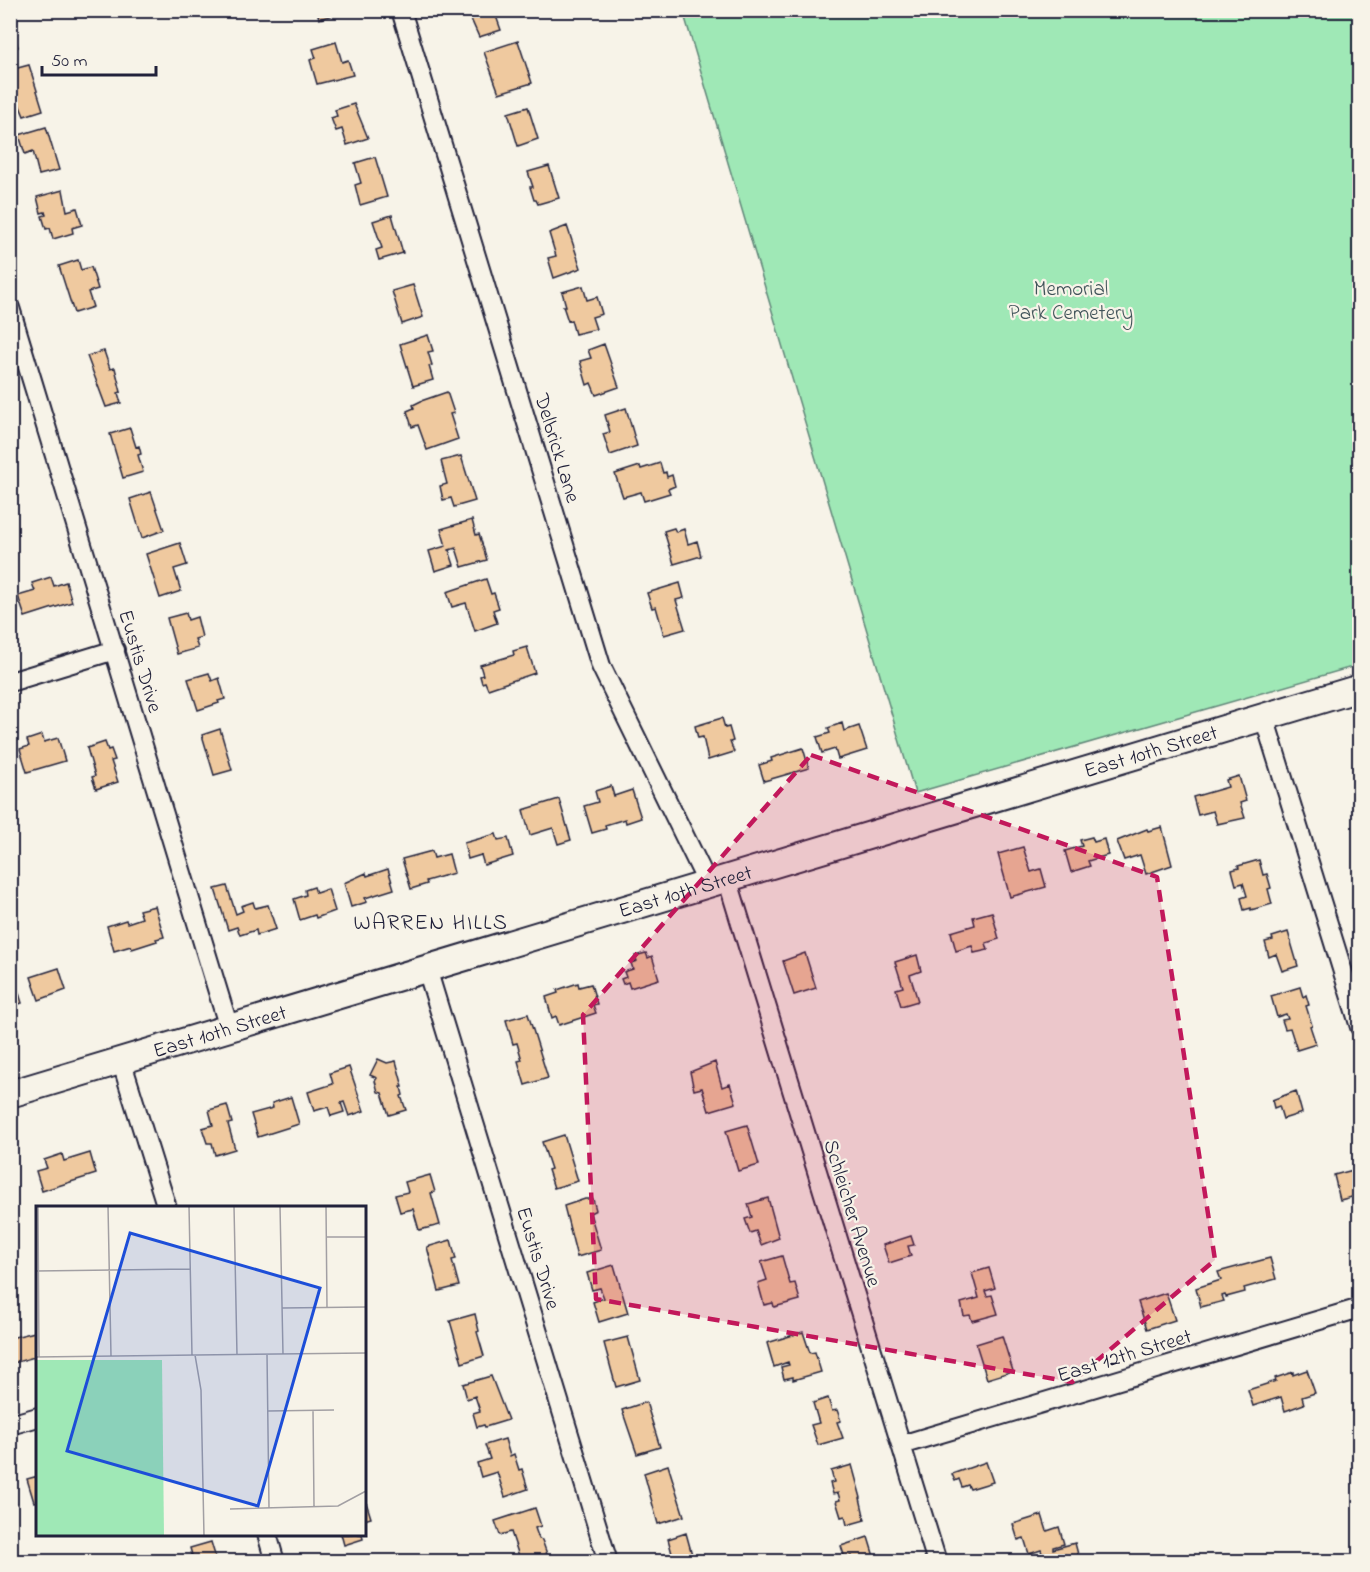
<svg xmlns="http://www.w3.org/2000/svg" width="1370" height="1572" font-family="'Indie Flower',sans-serif">
	<style>
		.green { fill: #9fe8b6; stroke: #608578; stroke-width: 1.5 }
		.building { fill: #efc99f; stroke: #22223b; stroke-width: 1.5 }
		.lines { fill: none; stroke-linecap: round; stroke-linejoin: round }
		.street-casing { stroke: #22223b; stroke-width: 22 }
		.secondary-casing { stroke: #22223b; stroke-width: 30 }
		.street { stroke: #f7f3e8; stroke-width: 18 }
		.secondary { stroke: #f7f3e8; stroke-width: 26 }
		.marked { fill: #c2185b; fill-opacity: 0.2; stroke: #c2185b; stroke-width: 4.5; stroke-dasharray: 12 8; stroke-linejoin: round }
		.labels { text-anchor: middle; stroke-width: 4.5; stroke-linejoin: round; paint-order: stroke }
		.park-label { font-size: 21px; fill: #41545a; stroke: #f7f3e8 }
		.street-label { font-size: 21px; fill: #22223b; stroke: #f7f3e8 }
		.neighbourhood-label { font-size: 22px; letter-spacing: 1.5px; fill: #22223b; stroke: #f7f3e8 }
		.inset-road { fill: none; stroke: #a29fa3; stroke-width: 1.5 }
		.view { fill: #1d4ed8; fill-opacity: 0.15; stroke: #1d4ed8; stroke-width: 3 }
		.inset-edge { fill: none; stroke: #22223b; stroke-width: 3 }
	</style>
	<rect width="100%" height="100%" fill="#f7f3e8"/>
	<filter id="ink" filterUnits="userSpaceOnUse"><feTurbulence type="fractalNoise" baseFrequency=".0167" numOctaves="2"/><feDisplacementMap in="SourceGraphic" scale="12" xChannelSelector="R" yChannelSelector="G"/><feConvolveMatrix kernelMatrix="1 2 1 2 8 2 1 2 1" color-interpolation-filters="sRGB"/></filter>
	<g filter="url(#ink)">
		<path class="green" d="M683,11H1359V665L915,793Z"/>
		<path class="building" d="M317,10H347L348,11L319,19Z
			M467,10H503L504,13L496,16L501,30L479,37Z
			M10,22L18,47L10,49Z
			M518,41L532,83L499,93L484,52Z
			M336,42L342,62L348,60L353,75L317,84L310,60L316,58L313,49Z
			M29,65L43,110L24,116L14,92L10,93V70Z
			M354,104L368,138L347,145L342,129L336,131L331,118L337,116L335,110Z
			M528,107L538,139L518,146L508,113Z
			M46,127L59,170L39,175L33,151L25,154L19,135Z
			M375,157L387,197L360,205L355,185L361,183L355,163Z
			M549,166L559,198L538,204L536,200H534L530,187H533L528,172Z
			M63,190L67,211L77,208L82,225L72,228L73,233L53,239L50,228L46,229L42,216L46,215L45,212L41,213L37,197Z
			M392,215L403,253L379,260L376,250L382,248L373,221Z
			M567,226L581,268L554,278L548,258L556,256L549,233Z
			M78,260L81,270L91,267L98,289L88,292L93,307L74,313L59,266Z
			M413,285L423,317L402,324L392,291Z
			M583,286L587,300L597,297L602,314L592,317L596,329L575,334L571,320L568,321L563,306H566L562,292Z
			M428,335L433,351L428,352L432,365L429,366L433,380L413,386L400,344Z
			M604,344L619,387L596,395L591,383L587,385L580,361L591,358L588,350Z
			M104,351L110,369L115,368L121,392L118,393L121,403L106,407L87,356Z
			M447,392L454,413L450,414L458,439L427,450L418,425L412,427L407,411L414,408L413,405L421,401Z
			M626,408L637,446L610,455L603,434L610,432L605,415Z
			M130,428L136,447L139,446L141,454L138,455L143,472L123,478L110,434Z
			M461,456L475,501L454,507L451,498L443,500L440,486L447,484L441,461Z
			M660,463L663,473L666,472L667,477L672,475L675,486L668,489L670,493L644,501L641,492L623,497L615,474L640,466L641,469Z
			M151,492L164,530L142,538L130,499Z
			M472,520L476,535L479,534L487,560L462,567L456,548L449,550L454,565L435,571L429,551L446,546L441,529Z
			M674,528L676,532L684,529L688,544L697,541L701,556L674,564L664,531Z
			M180,543L187,565L174,569L181,591L160,598L146,554Z
			M51,577L54,586L66,582L72,602L25,617L18,596L35,591L32,583Z
			M486,579L491,594L494,593L499,608L493,610L497,623L475,631L466,603L452,607L447,592Z
			M680,583L684,598L676,600L685,629L664,635L656,607L652,608L647,593Z
			M186,613L188,620L197,617L202,637L195,639L198,648L177,654L167,618Z
			M527,647L535,673L488,689L485,682L482,683L480,676L483,675L480,665L514,655L513,651Z
			M209,673L212,681L219,678L225,699L218,701L219,703L198,710L188,679Z
			M722,718L725,728L729,727L733,741L730,742L734,752L708,760L703,737L698,738L695,726Z
			M842,723L844,731L859,726L867,750L838,759L835,749L822,753L817,737L830,733L828,728Z
			M220,729L232,770L214,775L202,735Z
			M42,735L44,742L58,738L65,761L27,772L20,749L29,746L27,740Z
			M105,742L108,750L111,749L115,760L111,761L118,782L96,789L92,777L95,776L87,748Z
			M803,748L809,768L764,781L759,765L772,761L771,758Z
			M1239,776L1246,801L1240,803L1245,818L1217,824L1213,811L1198,815L1193,797L1228,787L1226,780Z
			M611,786L614,796L632,790L641,818L626,823L625,819L605,825L606,829L592,833L584,806L598,802L595,791Z
			M559,799L571,840L558,844L553,828L530,835L523,810Z
			M1162,827L1172,865L1146,874L1140,855L1124,860L1117,841L1147,829L1148,831Z
			M496,834L498,840L508,838L513,856L484,865L481,855L468,859L464,843Z
			M1092,837L1094,842L1104,839L1108,855L1088,861L1090,866L1071,872L1065,851L1082,846L1080,840Z
			M1023,847L1031,872L1041,869L1046,887L1010,897L998,854Z
			M432,851L434,858L449,854L454,873L426,881L427,884L411,889L402,859Z
			M1259,860L1263,875L1267,874L1271,888L1268,889L1272,904L1251,910V908L1244,910L1241,898L1247,896L1243,883L1236,885L1232,870L1239,868L1238,866Z
			M388,869L394,889L365,898L367,902L351,907L344,883L366,873L367,876Z
			M227,886L236,914L243,911L241,906L253,902L255,908L268,905L276,929L257,935L256,930L240,935L237,927L228,930L215,889Z
			M314,887L316,893L328,889L335,911L316,918L315,915L300,920L294,899L306,895L305,890Z
			M155,906L164,937L156,939L157,941L132,949L131,946L114,951L107,926L126,920L127,923L142,918L139,910Z
			M992,912L999,939L986,943L988,950L974,953L972,946L956,951L951,932L975,925L973,917Z
			M1288,932L1298,966L1282,971L1276,954L1269,957L1265,942L1273,940L1272,937Z
			M646,953L648,958L652,956L659,979L630,988L628,982L623,984L621,979L626,977L624,972L633,969L631,963L637,961L635,956Z
			M805,953L816,988L794,995L783,961Z
			M917,955L921,971L910,975L918,1001L901,1006L896,989L903,987L895,962Z
			M59,968L66,990L39,1000L31,977Z
			M10,980L12,985L16,983L22,1003L10,1007Z
			M578,983L579,987L591,984L597,1004L593,1005L596,1013L559,1025L556,1016L552,1018L546,997L558,993L557,990Z
			M1300,987L1303,997L1306,995L1309,1005L1306,1006L1312,1025L1310,1026L1316,1044L1297,1050L1290,1028L1285,1029L1282,1020L1288,1019L1286,1014L1277,1017L1271,996Z
			M528,1014L548,1078L525,1085L518,1061L522,1060L517,1043L513,1044L506,1020Z
			M378,1059L387,1063L396,1061L403,1087H401L403,1095L401,1096L406,1110L389,1115L382,1093L378,1092L375,1081L377,1078L370,1075Z
			M715,1062L722,1087L730,1084L736,1103L709,1111L702,1088L694,1090L690,1072Z
			M349,1067L364,1111L349,1116L344,1102L341,1103L344,1112L331,1116L328,1107L314,1111L308,1092L333,1084L330,1073Z
			M1296,1091L1302,1113L1283,1119L1279,1106L1274,1108L1272,1100Z
			M291,1097L299,1124L258,1137L251,1114L273,1108L272,1103Z
			M227,1105L232,1123L228,1124L235,1149L215,1155L212,1143H207L202,1128L213,1125L209,1110Z
			M747,1125L759,1165L738,1171L726,1131Z
			M564,1135L578,1181L554,1188L548,1170L551,1169L542,1142Z
			M90,1153L96,1174L42,1191L36,1171L47,1168L44,1160L62,1154L64,1161Z
			M1357,1169L1360,1180V1195L1340,1200L1334,1175Z
			M430,1175L435,1192L431,1193L440,1225L419,1230L413,1209L400,1212L395,1195L408,1192L405,1182Z
			M768,1198L779,1238L761,1245L756,1231L750,1233L745,1219L752,1217L748,1204Z
			M585,1199H593L596,1210L590,1213L601,1250L577,1257L564,1206Z
			M911,1236L914,1245L908,1246L911,1256L889,1263L883,1245Z
			M451,1240L456,1259L452,1260L459,1286L439,1291L427,1247Z
			M782,1256L790,1284L795,1283L800,1300L774,1307L773,1303L764,1305L758,1283L767,1280L761,1262Z
			M1270,1258L1276,1279L1244,1288L1245,1292L1226,1297L1225,1295L1222,1296L1224,1301L1201,1307L1196,1288L1221,1280L1218,1272Z
			M614,1265L628,1313L599,1322L593,1302L604,1298L600,1288L592,1290L587,1273Z
			M989,1268L995,1288L985,1291L987,1296L992,1295L998,1314L972,1321L970,1315L964,1316L961,1303L979,1298L972,1273Z
			M1166,1293L1175,1320L1147,1329L1138,1302Z
			M475,1314L479,1331L477,1332L484,1356L462,1363L450,1321Z
			M35,1332L38,1356L10,1364V1338Z
			M803,1332L810,1353L815,1352L821,1372L793,1380V1377L784,1379L781,1367L789,1365L788,1362L774,1367L767,1343Z
			M1002,1336L1013,1371L987,1379L976,1344Z
			M628,1337L640,1380L616,1387L604,1343Z
			M1307,1370L1315,1393L1302,1397L1304,1404L1285,1411L1281,1397L1253,1406L1248,1390L1276,1381L1275,1378L1293,1372V1375Z
			M491,1376L508,1420L485,1427L484,1425L477,1427L473,1413L480,1411L475,1396L467,1399L463,1384Z
			M828,1398L832,1411L837,1410L841,1421L837,1422L843,1438L818,1445L811,1425L819,1423L813,1403Z
			M646,1402L660,1447L637,1454L622,1410Z
			M505,1439L510,1456L514,1454L519,1470L522,1469L528,1489L505,1497L497,1472L481,1477L477,1463L490,1459L485,1445Z
			M986,1462L993,1482L970,1489L968,1485L962,1487L959,1479L955,1481L952,1474Z
			M668,1465L684,1516L658,1524L644,1473Z
			M852,1465L861,1498H860L865,1520L847,1525L845,1516L841,1517L836,1501L840,1500L838,1493L833,1494L830,1483L834,1482L831,1471Z
			M38,1476V1501L34,1502L27,1479Z
			M10,1485L16,1504L10,1506Z
			M364,1502H366L371,1518L364,1520Z
			M535,1508L541,1526L535,1528L539,1539L542,1540L547,1554L521,1562L511,1532L500,1535L495,1521Z
			M1042,1515L1047,1531L1059,1527L1064,1544L1053,1547V1549L1075,1543L1080,1562H1038L1044,1560L1041,1550L1029,1554L1024,1538L1018,1540L1013,1524Z
			M686,1533L694,1562H670L669,1558L673,1557L668,1539Z
			M341,1534H362L363,1539L344,1545Z
			M868,1537L875,1560L879,1559L880,1562H853L851,1556L845,1558L841,1546Z
			M211,1542L217,1562H194L190,1548Z
			M169,1555L171,1562H147V1561Z"/>
		<g class="lines">
			<defs>
				<path id="street" d="M401,10L601,666L708,884
					M10,308L229,1028
					M10,682L115,650
					M1264,717L1360,1027
					M727,878L937,1562
					M427,969L608,1562
					M121,1060L167,1208
					M10,1425L38,1417
					M901,1445L1360,1308
					M267,1534L275,1562"/>
				<g id="secondary">
					<path id="s1" d="M10,1094L1360,688"/>
				</g>
			</defs>
			<use href="#street" class="street-casing"/>
			<use href="#secondary" class="secondary-casing"/>
			<use href="#street" class="street"/>
			<use href="#secondary" class="secondary"/>
		</g>
	</g>
	<path class="marked" d="M811,755L1157,877L1215,1260L1072,1382L596,1299L583,1015Z"/>
	<g class="labels">
		<g class="park-label">
			<text x="1071" y="295">Memorial<tspan x="1071" dy="24">Park Cemetery</tspan></text>
		</g>
		<g class="street-label">
			<text transform="translate(558 448) rotate(73)" y="7">Delbrick Lane</text>
			<text transform="translate(141 661) rotate(73)" y="7">Eustis Drive</text>
			<text dy="7" stroke="none"><textPath href="#s1" startOffset="1191">East 10th Street</textPath></text>
			<text dy="7" stroke="none"><textPath href="#s1" startOffset="705">East 10th Street</textPath></text>
			<text dy="7" stroke="none"><textPath href="#s1" startOffset="219">East 10th Street</textPath></text>
			<text transform="translate(853 1213) rotate(73)" y="7">Schleicher Avenue</text>
			<text transform="translate(539 1258) rotate(73)" y="7">Eustis Drive</text>
			<text transform="translate(1124 1355) rotate(-17)" y="7">East 12th Street</text>
		</g>
		<g class="neighbourhood-label">
			<text x="431" y="929">WARREN HILLS</text>
		</g>
	</g>
	<g transform="translate(36 1206)">
		<rect width="330" height="330" fill="#f7f3e8"/>
		<path d="M0,154H126L128,330H0Z" fill="#9fe8b6"/>
		<path class="inset-road" d="M2,0L3,151M72,0L75,150M153,0L156,149M198,0L201,149M244,0L247,148M290,0L291,102M290,31H330M0,65L154,63M246,102L330,101M231,148L233,302M159,149L165,184L168,330M0,151L330,147M277,204L278,300M232,205L298,204M194,303L302,300L330,285"/>
		<path class="view" d="M94,27L284,82L222,300L31,245Z"/>
		<rect width="330" height="330" class="inset-edge"/>
	</g>
	<rect width="1370" height="1572" fill="none" stroke="#f7f3e8" stroke-width="36"/>
	<rect x="18" y="18" width="1334" height="1536" fill="none" stroke="#22223b" stroke-width="2" filter="url(#ink)"/>
	<path d="M42 66v9h114v-9" fill="none" stroke="#22223b" stroke-width="3"/>
	<text x="51" y="66" font-size="18" fill="#22223b" stroke="#f7f3e8" stroke-width="4.5" paint-order="stroke">50 m</text>
</svg>
